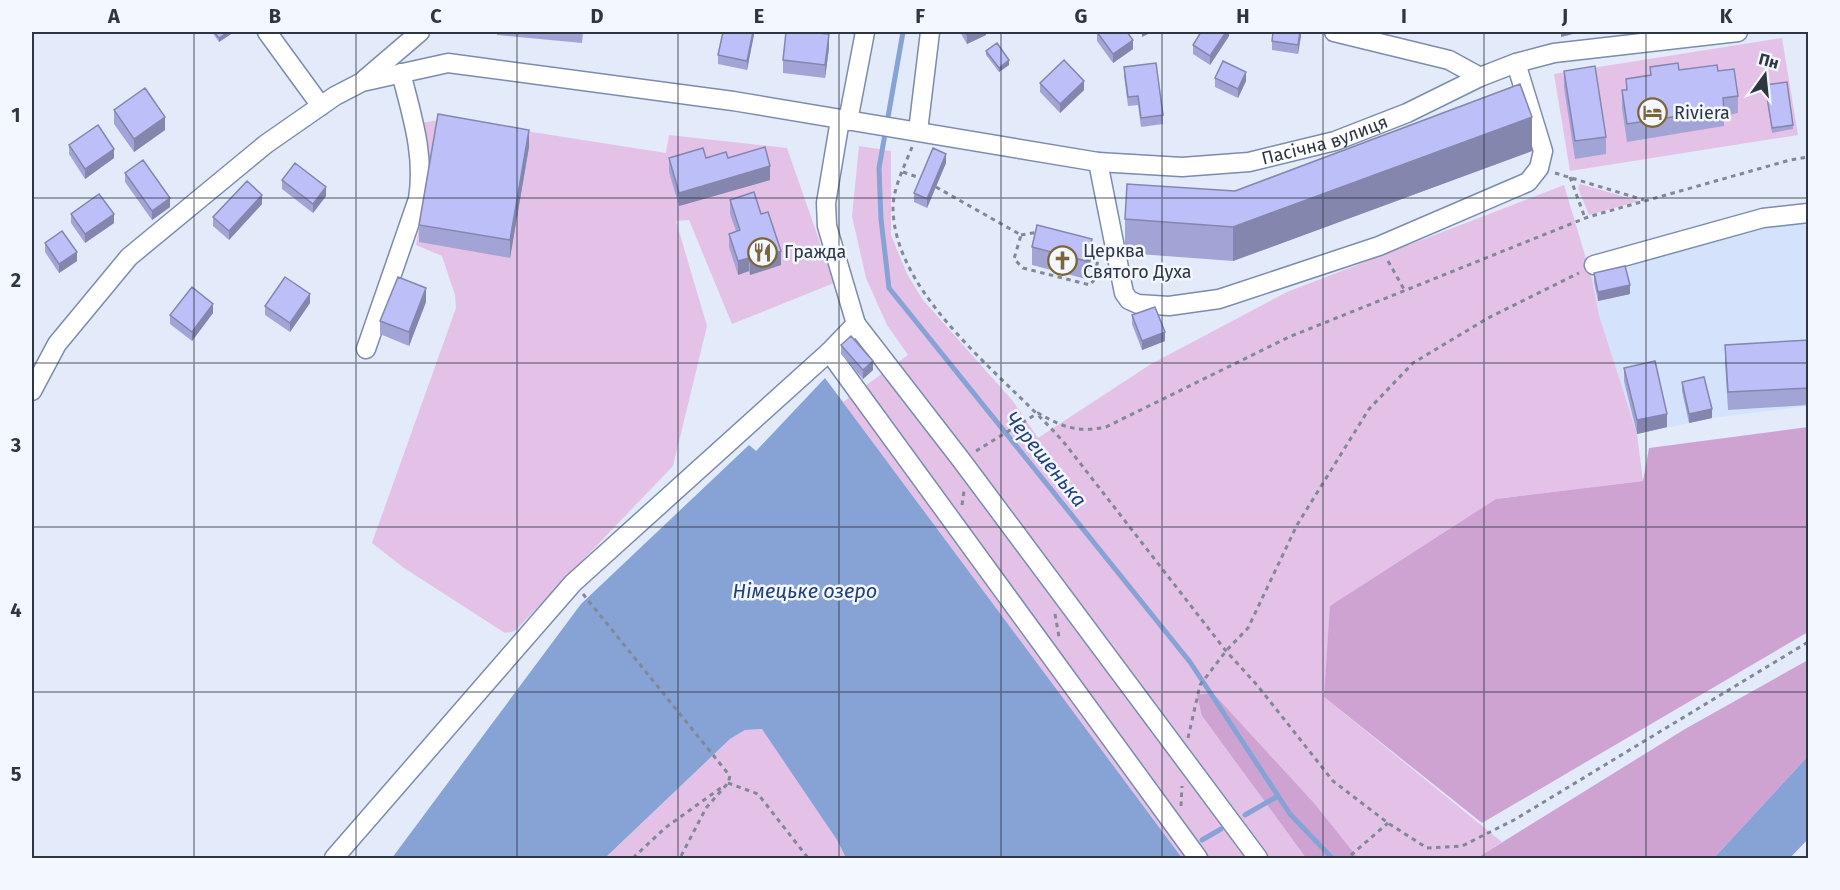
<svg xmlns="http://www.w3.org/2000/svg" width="1840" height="890" font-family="'Fira Sans',sans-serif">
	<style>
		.built { fill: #d5e2fc }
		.green { fill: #e4c2e8 }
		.forest { fill: #cea3d2 }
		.water { fill: #87a2d5 }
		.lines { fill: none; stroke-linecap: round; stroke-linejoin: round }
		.stream { stroke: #87a2d5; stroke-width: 5 }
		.minor-casing { stroke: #7b8cac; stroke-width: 21 }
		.path { stroke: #818896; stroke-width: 3; stroke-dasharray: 4.5 4.5; stroke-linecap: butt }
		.minor { stroke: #fff; stroke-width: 18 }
		.wall { fill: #a3a4d6 }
		.shaded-wall { fill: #8486ae }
		.building { fill: #bdbff9; stroke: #8486ae; stroke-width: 1.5 }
		.grid { fill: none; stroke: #2e3543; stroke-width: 1.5; stroke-opacity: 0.55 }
		.labels { text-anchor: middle; stroke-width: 5; stroke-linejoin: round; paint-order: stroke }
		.poi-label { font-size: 18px; fill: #2e3543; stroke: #f3f7ff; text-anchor: start }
		.street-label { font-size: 18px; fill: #2e3543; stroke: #f3f7ff }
		.water-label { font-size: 20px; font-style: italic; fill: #213e7d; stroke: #f3f7ff }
		.neatline { fill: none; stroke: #2e3543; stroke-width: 2 }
		.grid-label { font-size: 20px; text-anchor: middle; font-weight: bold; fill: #2e3543 }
	</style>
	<rect width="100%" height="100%" fill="#e3eaf9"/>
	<path class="built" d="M1808,223V406L1712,418L1637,434L1599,315L1591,275L1762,227Z"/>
	<path class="green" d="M1782,38L1798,135L1570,171L1554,74Z
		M448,119L666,153L669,135L787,148L834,283L732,324L689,220L676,221L707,326L673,466L515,631L505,633L404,568L372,543L456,308L455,295L442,256L416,245L427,183L419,123Z
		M859,146L891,151V235L907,274L923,300L1012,400L1038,438L1151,364L1287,292L1564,185L1591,275L1599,315L1637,434L1643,481L1496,499L1324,697L1502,842L1477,858H1358L1315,804L1213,693L1202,716L1306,858H1182L843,402L908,355L887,325L866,278L852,216Z
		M1580,184L1639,201L1589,215L1578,188Z
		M763,729L837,840L846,858H605L730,739L745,730Z"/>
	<path class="forest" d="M1808,427V632L1482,823L1324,697L1330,606L1496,499L1643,481L1649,448Z
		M1808,660V756L1714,858H1477L1685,729Z
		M1213,693L1315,804L1358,858H1306L1202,716L1197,695Z"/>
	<path class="water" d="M825,378L1182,858H846L837,840L762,729L745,730L730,739L605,858H392L581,604L749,445L756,451Z
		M1808,756V839L1790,858H1714Z"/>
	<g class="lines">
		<path class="stream" d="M903,32L879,168L881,219L889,288L1190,662L1290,814L1332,858
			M1245,815L1278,796
			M1202,840L1221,829"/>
		<defs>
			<g id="minor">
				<path d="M267,32L321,106"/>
				<path d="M1334,32L1449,60L1480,77"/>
				<path d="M365,79L420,32"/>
				<path d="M840,120L826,203L827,226L856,324"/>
				<path d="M848,121L865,32"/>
				<path d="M918,131L930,32"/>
				<path d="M1098,162L1124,293L1129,300L1138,304L1169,306L1219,299L1379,246L1528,182L1539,168L1543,151L1516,63"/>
				<path d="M1594,265L1763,218L1808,213"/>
				<path d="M366,349L418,199C425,155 412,116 401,73"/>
				<path d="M829,352L1198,858"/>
				<path id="s1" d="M32,391L57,344L129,257L266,144L335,96L362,82L448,63L733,101L1098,162L1182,167L1249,162L1335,141L1407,113L1480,77L1516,63L1554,53L1738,32"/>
				<path d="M334,858L573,583L829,352L856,324L962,461L1258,858"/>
			</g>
		</defs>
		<use href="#minor" class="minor-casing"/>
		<path class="path" d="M912,147C905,165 893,188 893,208C894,299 1012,381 1066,445L1226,651L1257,685L1333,781L1388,823L1427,848L1462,846L1514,820L1808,642
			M903,172L923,179
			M1555,173L1644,200
			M1570,177L1585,218
			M936,187L1021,235L1014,259L1023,268L1090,285L1094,280L1098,259
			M1021,235L1038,232
			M1388,261L1405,291
			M976,451L1038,413C1062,427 1078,433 1106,427L1289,337L1588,217L1790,160L1808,157
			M962,505L964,491
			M583,594L730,776L728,783L706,808L680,858
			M1055,614L1059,637
			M1188,738L1200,685L1226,651L1248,628L1297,525L1369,409L1413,363L1488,318L1579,273
			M728,783L758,794L808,858
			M1181,806L1182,786
			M1351,855L1388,823
			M633,858L665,828L722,787"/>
		<use href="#minor" class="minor"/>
	</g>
	<path class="wall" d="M212,32H234L219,42Z
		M497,32H583L582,43L497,35Z
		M754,32L747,70L718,64V55Z
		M960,32H986V35L967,44Z
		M1097,32L1133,49L1113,63L1097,41Z
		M1229,32V36L1210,65L1193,54V45Z
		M1301,32L1298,54L1272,50V41Z
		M829,48L825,78L783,73V60Z
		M986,51L1009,65L999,72L986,55Z
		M1124,67L1163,115V124L1141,127L1138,105L1128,106L1124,76Z
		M1650,67L1679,70L1718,71L1738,96V113L1724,116V126L1627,142L1622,108V90H1626V79L1650,75Z
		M1564,71L1606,137V154L1575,159L1564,88Z
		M1215,78L1246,81L1238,98L1215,87Z
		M1040,83L1084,90L1060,113L1040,92Z
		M1765,85L1793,125V129L1772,133Z
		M114,110L165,130L134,152L114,124Z
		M69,145L114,158L85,179L69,154Z
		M529,147L510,258L419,242V225Z
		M1532,151L1233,261L1125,253V219L1235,191Z
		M669,158H728L770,180L679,206L669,172Z
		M946,163L927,208L914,202V193Z
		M125,173L170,207L152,220L125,182Z
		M282,180L326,196L313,213L282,189Z
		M730,200L761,214L781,265L750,275L749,271L738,275L729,247V234L736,231L730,214Z
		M262,204L229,240L213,226V217Z
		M71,214L114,223L85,243L71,223Z
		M45,243L77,261L59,273L45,252Z
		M1032,247L1092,256L1086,279L1032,265Z
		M1594,273L1630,294L1598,301L1594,282Z
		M426,302L409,346L380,334V321Z
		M310,303L290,332L265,315V306Z
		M213,313L192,341L170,324V315Z
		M1132,315L1165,341L1142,350L1132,324Z
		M1809,340V405L1728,410L1725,363V345Z
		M841,345L873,370L863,379L841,354Z
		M1624,368L1667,427L1637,434L1624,381Z
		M1682,382L1712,418L1689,423L1682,391Z"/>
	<path class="shaded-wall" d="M228,32H234L219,42V38Z
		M753,32H754V35L747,70V61Z
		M974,32H986V35L967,44V35Z
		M1142,32H1152L1142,37Z
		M1226,32H1229V36L1210,65V56Z
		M1300,32L1301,36L1298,54V45Z
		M1561,32H1581L1561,37Z
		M829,34V48L825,78V65Z
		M1133,40V49L1113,63V54Z
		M1009,60V65L999,72V68Z
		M1246,72V81L1238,98V89Z
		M1084,81V90L1060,113V104Z
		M165,117V130L134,152V139Z
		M1532,117V151L1233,261V227Z
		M529,130V147L510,258V240Z
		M114,149V158L85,179V169Z
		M946,154V163L927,208V199Z
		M770,166V180L679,206V193Z
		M326,187V196L313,213V204Z
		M262,195V204L229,240V231Z
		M170,198V207L152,220V211Z
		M114,214V223L85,243V234Z
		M1092,239V256L1086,279V261Z
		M781,251V265L750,275V262Z
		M77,252V261L59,273V264Z
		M749,258V271L738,275V261Z
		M1630,285V294L1598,301V292Z
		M426,288V302L409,346V332Z
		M310,294V303L290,332V323Z
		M213,304V313L192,341V332Z
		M1165,332V341L1142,350V341Z
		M873,361V370L863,379V370Z
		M1712,409V418L1689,423V414Z
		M1667,414V427L1637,434V420Z"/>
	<path class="building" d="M214,32H228L219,38Z
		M723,32H753L747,61L718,55Z
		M786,32H807L829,34L825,65L783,60Z
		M965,32H974L967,35Z
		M1097,32H1127L1133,40L1113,54Z
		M1201,32H1226L1210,56L1193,45Z
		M1273,32H1300L1298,45L1272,41Z
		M997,43L1009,60L999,68L986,51Z
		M1064,60L1084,81L1060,104L1040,83Z
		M1223,61L1246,72L1238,89L1215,78Z
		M1156,63L1163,115L1141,118L1138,96L1128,97L1124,67Z
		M1678,63L1679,70L1717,65L1718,71L1734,69L1738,96L1723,98L1724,109L1627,124L1622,90H1627L1626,79L1651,75L1650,67Z
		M1595,66L1606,137L1575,141L1564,71Z
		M1787,82L1793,125L1772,128L1765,85Z
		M1520,84L1532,117L1233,227L1125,219L1127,184L1235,191Z
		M145,88L165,117L134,139L114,110Z
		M438,114L529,130L510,240L419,225Z
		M98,125L114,149L85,169L69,145Z
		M765,147L770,166L679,193L669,158L703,148L706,158L726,152L728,158Z
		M933,148L946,154L927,199L914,193Z
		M143,160L170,198L152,211L125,173Z
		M295,163L326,187L313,204L282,180Z
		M247,181L262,195L229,231L213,217Z
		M754,192L761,214L768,212L781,251L750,262L749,258L738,261L729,234L740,230L730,200Z
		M99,194L114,214L85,234L71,214Z
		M1037,225L1092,239L1086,261L1032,247Z
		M62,231L77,252L59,264L45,243Z
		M1625,266L1630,285L1598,292L1594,273Z
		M285,277L310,294L290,323L265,306Z
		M398,277L426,288L409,332L380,321Z
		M192,287L213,304L192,332L170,315Z
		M1155,307L1165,332L1142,341L1132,315Z
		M851,336L873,361L863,370L841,345Z
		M1809,340V388L1728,392L1725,345Z
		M1655,361L1667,414L1637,420L1624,368Z
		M1704,377L1712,409L1689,414L1682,382Z"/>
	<path class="grid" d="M194,32V858M356,32V858M517,32V858M678,32V858M839,32V858M1001,32V858M1162,32V858M1323,32V858M1484,32V858M1646,32V858M32,198H1808M32,363H1808M32,527H1808M32,692H1808"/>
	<defs>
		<symbol id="hotel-ring" viewBox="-11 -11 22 22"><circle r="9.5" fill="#f3f7ff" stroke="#7d6535" stroke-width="1.5"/><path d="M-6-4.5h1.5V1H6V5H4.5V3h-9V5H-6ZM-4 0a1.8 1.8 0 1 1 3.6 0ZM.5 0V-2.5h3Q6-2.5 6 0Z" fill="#7d6535"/></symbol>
		<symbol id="restaurant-ring" viewBox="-11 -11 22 22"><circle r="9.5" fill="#f3f7ff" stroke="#7d6535" stroke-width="1.5"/><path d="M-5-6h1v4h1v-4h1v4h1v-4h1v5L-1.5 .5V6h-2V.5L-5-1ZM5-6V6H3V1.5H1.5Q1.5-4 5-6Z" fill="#7d6535"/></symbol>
		<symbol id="church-ring" viewBox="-11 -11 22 22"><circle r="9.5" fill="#f3f7ff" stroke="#7d6535" stroke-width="1.5"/><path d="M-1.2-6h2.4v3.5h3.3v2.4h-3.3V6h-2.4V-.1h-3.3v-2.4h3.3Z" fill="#7d6535"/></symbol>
	</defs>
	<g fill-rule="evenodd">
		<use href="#hotel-ring" x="1636" y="96" width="33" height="33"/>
		<use href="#restaurant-ring" x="746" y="236" width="33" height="33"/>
		<use href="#church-ring" x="1046" y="244" width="33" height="33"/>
	</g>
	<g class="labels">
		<g class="poi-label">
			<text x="1674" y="119">Riviera</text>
			<text x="1083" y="257">Церква<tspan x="1083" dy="21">Святого Духа</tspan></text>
			<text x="784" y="258">Гражда</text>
		</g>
		<g class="street-label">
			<text dy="6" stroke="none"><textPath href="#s1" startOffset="1434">Пасічна вулиця</textPath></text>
		</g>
		<g class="water-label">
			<text transform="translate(1046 459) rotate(51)" y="7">Черешенька</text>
			<text x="805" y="598">Німецьке озеро</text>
		</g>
	</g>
	<rect width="1840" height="890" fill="none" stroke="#f3f7ff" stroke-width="66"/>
	<g transform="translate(1765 75) rotate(15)" stroke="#f3f7ff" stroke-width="4.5" paint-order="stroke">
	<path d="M0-4.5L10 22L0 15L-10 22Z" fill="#2e3543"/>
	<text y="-9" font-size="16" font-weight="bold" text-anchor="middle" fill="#2e3543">Пн</text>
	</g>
	<rect x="33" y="33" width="1774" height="824" class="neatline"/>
	<g class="grid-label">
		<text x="114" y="23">A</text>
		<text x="275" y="23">B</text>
		<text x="436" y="23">C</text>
		<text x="597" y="23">D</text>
		<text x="759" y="23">E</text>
		<text x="920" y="23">F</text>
		<text x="1081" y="23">G</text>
		<text x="1243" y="23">H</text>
		<text x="1404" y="23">I</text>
		<text x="1565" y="23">J</text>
		<text x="1726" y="23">K</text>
		<text x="16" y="122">1</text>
		<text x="16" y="287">2</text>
		<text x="16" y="452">3</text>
		<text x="16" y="617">4</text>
		<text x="16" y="781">5</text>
	</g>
</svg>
